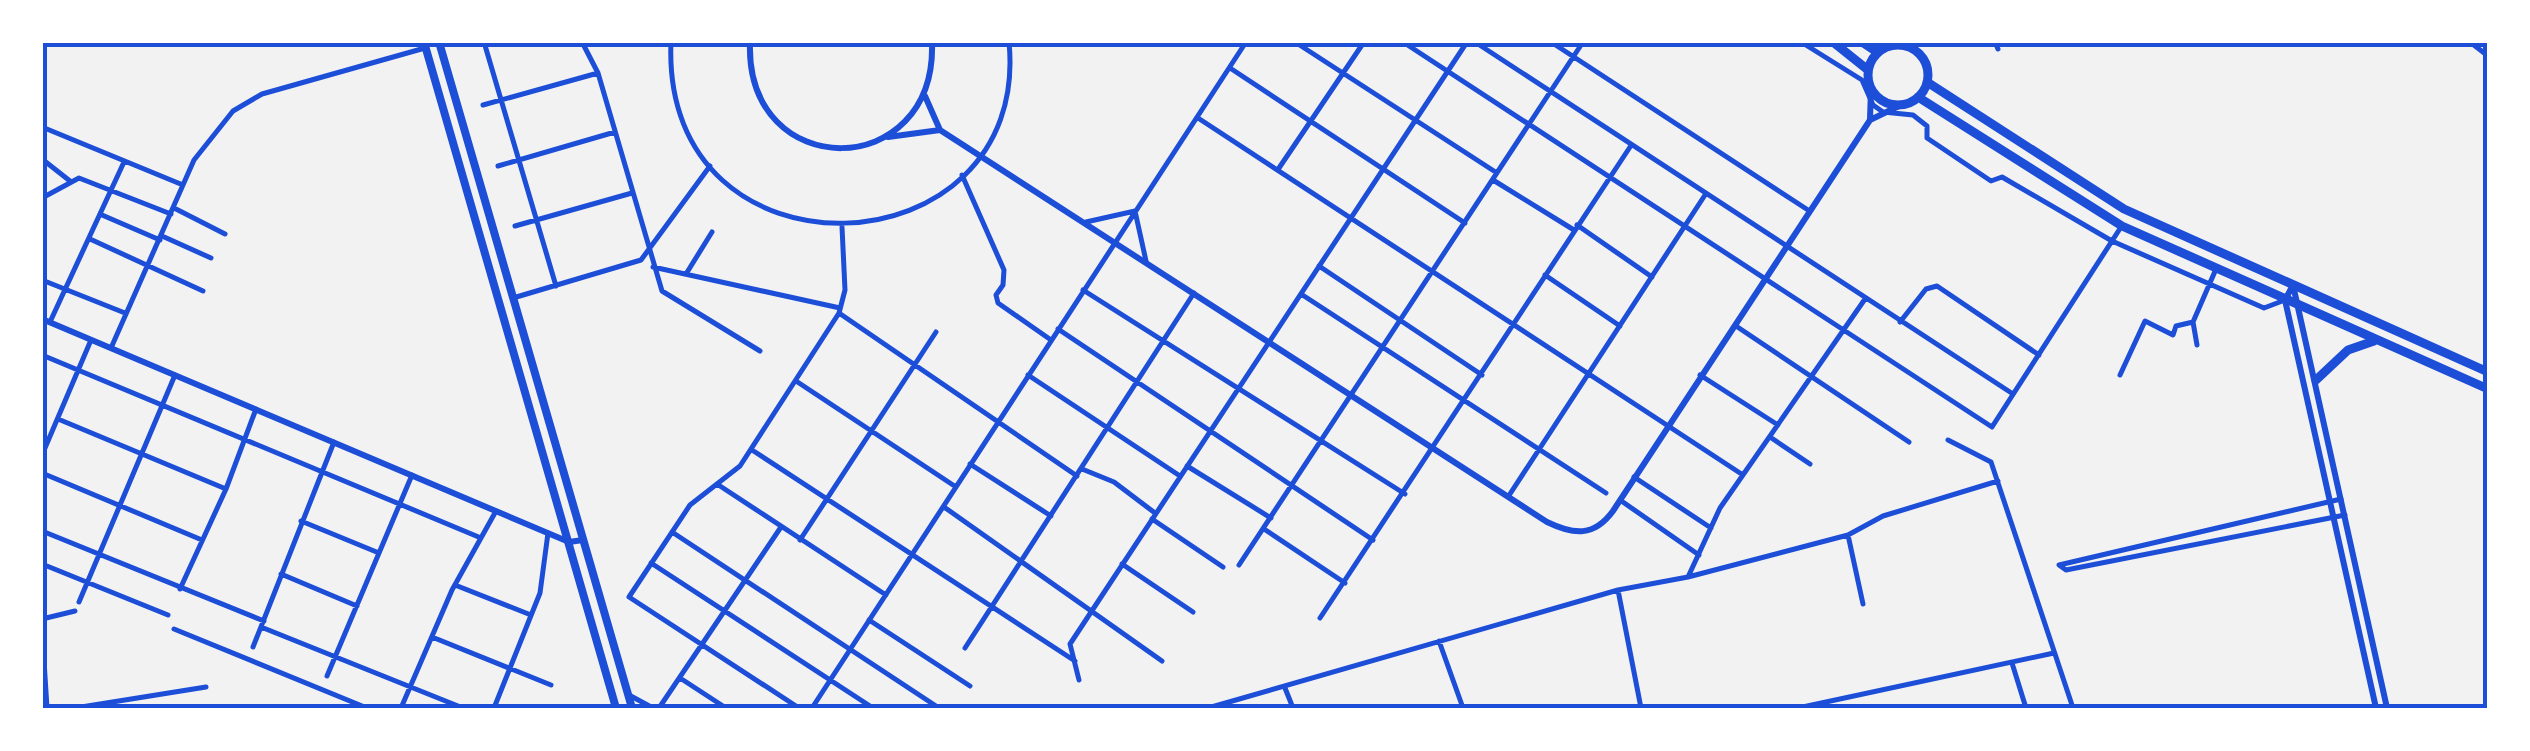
<svg xmlns="http://www.w3.org/2000/svg" width="2530" height="751" font-family="'Space Grotesk',sans-serif">
	<style>
		.lines { fill: none; stroke-linecap: round; stroke-linejoin: round }
		.minor { stroke: #1d4ed8; stroke-width: 5 }
		.tertiary { stroke: #1d4ed8; stroke-width: 6 }
		.secondary { stroke: #1d4ed8; stroke-width: 8 }
		.primary { stroke: #1d4ed8; stroke-width: 9 }
		.neatline { fill: none; stroke: #1d4ed8; stroke-width: 4 }
	</style>
	<rect width="100%" height="100%" fill="#f2f2f2"/>
	<g class="lines">
		<path class="minor" d="M484,42L556,286
			M582,42L598,73L662,291L760,351
			M671,42C660,292 1032,275 1009,42
			M1295,42L1497,173
			M1403,42L1992,427L2121,227
			M1475,42L2013,394
			M1551,42L1808,210
			M1801,42L1862,80L1873,105L1883,112L1913,115L1927,126V138L1991,181L2002,177L2112,241L2264,308L2285,300
			M1905,42L1913,48
			M1995,42L1998,49
			M2470,42L2488,56
			M1230,68L1465,223
			M483,105L598,73
			M1198,118L1743,475
			M42,127L183,185
			M42,159L70,181
			M498,166L615,132
			M1279,168L1364,42
			M962,175L1004,270L1003,285L996,295L998,303L1051,340
			M1493,180L1574,230
			M42,198L79,178L171,214
			M174,208L225,234
			M102,215L160,240
			M1086,222L1135,211L1146,261
			M1577,225L1652,277
			M515,226L632,193
			M162,236L211,258
			M90,239L203,291
			M1319,266L1482,375
			M653,267L840,308
			M686,274L712,232
			M1545,275L1620,326
			M42,280L125,313
			M1083,290L1405,494
			M1301,294L1606,493
			M513,298L641,260L710,166
			M839,313L1077,476
			M50,322L124,162
			M1900,322L1926,289L1937,286L2039,355
			M2193,322L2197,345
			M1736,326L1909,442
			M1058,329L1373,540
			M111,348L194,160L233,111L262,94L425,48
			M42,355L481,538
			M1028,375L1180,476
			M1700,375L1778,425
			M2120,375L2145,321L2173,335L2176,326L2193,322L2216,269
			M796,381L956,487
			M58,419L226,489
			M1770,437L1810,464
			M1948,440L1991,462L2073,708
			M752,450L1075,661
			M42,455L91,340
			M970,464L1051,516
			M1187,466L1271,518
			M1082,469L1114,482L1155,513
			M42,473L202,540
			M1634,477L1711,528
			M717,484L886,595
			M1508,497L1705,195
			M2341,499L2059,565L2066,570L2345,515
			M1620,500L1699,555
			M944,507L1162,661
			M1152,519L1223,567
			M301,521L379,553
			M1264,529L1345,583
			M42,531L264,621
			M672,532L939,708
			M1848,535L1863,604
			M800,540L936,332
			M651,563L873,708
			M42,564L168,615
			M1122,564L1193,612
			M1239,565L1583,42
			M281,574L357,606
			M1688,577L1848,535L1883,516L1998,481
			M455,585L531,615
			M180,589L226,489L256,409
			M79,602L175,375
			M1320,618L1630,147
			M42,619L75,611
			M869,620L970,686
			M261,627L463,708
			M42,629L47,708
			M174,629L367,708
			M432,637L551,685
			M1439,641L1463,708
			M253,647L334,442
			M965,648L1194,293
			M2012,663L2026,708
			M327,676L412,475
			M680,678L726,708
			M1079,680L1070,644L1467,42
			M1285,688L1293,708
			M629,695L653,708
			M75,708L206,687
			M401,708L452,590L496,511
			M494,708L540,593L548,533
			M659,708L781,527
			M799,708L629,597L690,505L740,466L839,313L845,290L842,227
			M812,708L1246,42
			M1208,708L1618,590
			M1641,708L1618,590L1688,577L1720,508L1865,299
			M1798,708L2054,653"/>
		<path class="tertiary" d="M750,42C745,184 937,183 932,42
			M925,96L940,130
			M1870,119L1871,89
			M940,130L1547,522C1574,535 1594,537 1613,511L1870,120L1901,105
			M888,137L940,130
			M2293,285L2285,300L2376,708
			M2293,285L2387,708
			M42,319L569,542L583,540"/>
		<path class="secondary" d="M424,42L616,708
			M439,42L632,708"/>
		<path class="primary" d="M1833,42L1868,70
			M1862,42L1877,52
			M1868 75a30 30 0 1 1 60 0a30 30 0 1 1-60 0Z
			M1927,82L2124,209L2488,372
			M1918,97L2122,226L2488,389
			M2316,380L2348,350L2374,341"/>
	</g>
	<rect width="2530" height="751" fill="none" stroke="#ffffff" stroke-width="90"/>
	<rect x="45" y="45" width="2440" height="661" class="neatline"/>
</svg>
